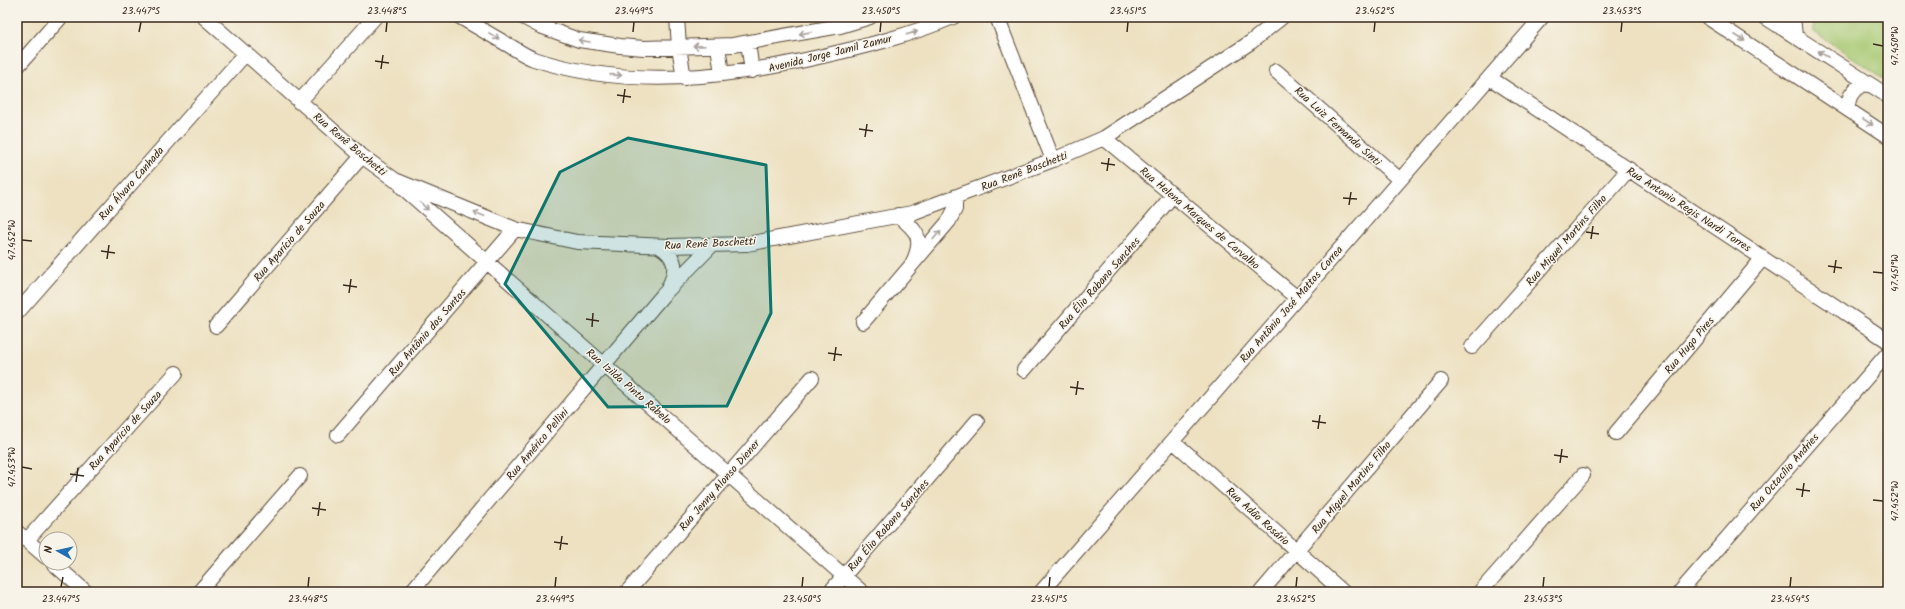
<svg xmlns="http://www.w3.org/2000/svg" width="1905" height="609" font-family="Kalam,sans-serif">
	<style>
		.green { fill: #a5c770; stroke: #707847 }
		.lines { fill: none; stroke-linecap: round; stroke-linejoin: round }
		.minor-casing { stroke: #564536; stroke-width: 16 }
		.minor { stroke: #fff; stroke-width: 14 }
		.oneway { stroke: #a79f9a }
		.marked { fill: #0f766e; fill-opacity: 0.2; stroke: #0f766e; stroke-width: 3; stroke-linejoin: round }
		.ticks { fill: none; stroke: #3b2a1e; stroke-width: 1.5 }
		.labels { text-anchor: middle; stroke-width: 3; stroke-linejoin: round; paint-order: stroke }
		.street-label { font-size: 11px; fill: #3b2a1e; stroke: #f7f3e8 }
		.neatline { fill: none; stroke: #3b2a1e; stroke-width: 1.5 }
		.ticks-label { font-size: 10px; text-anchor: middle; fill: #3b2a1e }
	</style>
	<rect width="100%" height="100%" fill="#f7f3e8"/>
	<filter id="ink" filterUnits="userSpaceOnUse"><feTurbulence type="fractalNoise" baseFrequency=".025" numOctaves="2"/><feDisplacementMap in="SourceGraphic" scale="8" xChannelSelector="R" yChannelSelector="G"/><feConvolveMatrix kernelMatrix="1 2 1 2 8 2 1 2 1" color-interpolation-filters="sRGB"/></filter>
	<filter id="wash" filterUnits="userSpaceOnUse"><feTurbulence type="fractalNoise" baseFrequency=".012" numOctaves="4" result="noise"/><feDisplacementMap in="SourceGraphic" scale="16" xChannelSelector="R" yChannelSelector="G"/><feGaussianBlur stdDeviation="0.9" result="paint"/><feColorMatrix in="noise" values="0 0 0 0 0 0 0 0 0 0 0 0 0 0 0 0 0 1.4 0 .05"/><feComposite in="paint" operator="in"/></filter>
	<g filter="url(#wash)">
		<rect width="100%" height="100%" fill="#ede1c1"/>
		<path class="green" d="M1813,17H1888V81L1814,32Z"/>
	</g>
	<g filter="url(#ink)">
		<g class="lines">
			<defs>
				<path id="minor" d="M204,17L362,156L395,180L515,229L577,242L668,246L747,244L912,213L1053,160L1104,138L1251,42L1282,17
					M460,17C477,27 493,36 510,46C517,50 525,56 534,59C628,90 728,78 823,56C867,46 911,35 953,17
					M523,17L540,26L579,40L620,46L644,48L733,45L840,26L870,17
					M677,17L679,47L684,78
					M997,17L1053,160
					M1707,17L1888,136
					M1765,17L1888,96
					M1793,17L1795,36
					M748,43L752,71
					M718,46L722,74
					M17,67L61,17
					M1276,71L1400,180
					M1490,78L1888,341
					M299,102L375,17
					M1848,109C1848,96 1852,91 1863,84L1873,86
					M1104,138L1297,298
					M402,187L862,592
					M898,215C916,230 924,237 914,260
					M659,246C676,256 678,269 669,286
					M17,313L246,53
					M863,322L949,221L955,209V197
					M216,326L362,156
					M1472,347L1629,169
					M1024,370L1173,195
					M1616,433L1763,258
					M338,435L515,229
					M1173,441L1343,592
					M17,532L46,557
					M27,540L176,373
					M53,563L86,592
					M199,592L300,476
					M411,592L663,295L712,245
					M627,592L812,378
					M830,592L977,421
					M1041,592L1542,17
					M1261,592L1441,381
					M1480,592L1583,475
					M1680,592L1888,353"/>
			</defs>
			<use href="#minor" class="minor-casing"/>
			<use href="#minor" class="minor"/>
		</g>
		<defs><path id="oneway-shaft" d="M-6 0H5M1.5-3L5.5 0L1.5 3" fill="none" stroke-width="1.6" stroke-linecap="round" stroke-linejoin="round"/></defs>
		<g class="oneway">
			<use href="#oneway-shaft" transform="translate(805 33) rotate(169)"/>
			<use href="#oneway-shaft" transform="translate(912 33) rotate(-16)"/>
			<use href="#oneway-shaft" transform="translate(494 36) rotate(30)"/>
			<use href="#oneway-shaft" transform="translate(1740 38) rotate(33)"/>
			<use href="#oneway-shaft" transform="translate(584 41) rotate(-170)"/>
			<use href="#oneway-shaft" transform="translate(699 46) rotate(178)"/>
			<use href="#oneway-shaft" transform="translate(1823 54) rotate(-147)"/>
			<use href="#oneway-shaft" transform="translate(616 75) rotate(4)"/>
			<use href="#oneway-shaft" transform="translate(1868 122) rotate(33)"/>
			<use href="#oneway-shaft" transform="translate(424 206) rotate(42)"/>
			<use href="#oneway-shaft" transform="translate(479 214) rotate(-158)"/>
			<use href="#oneway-shaft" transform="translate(937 235) rotate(-50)"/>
		</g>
	</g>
	<path class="marked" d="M628,138L766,165L771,313L727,406L608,407L505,284L560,172Z"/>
	<path class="ticks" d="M139,32L141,22M386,32L387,22M633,32L634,22M880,32L881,22M1127,32L1128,22M1374,32L1375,22M1621,32L1622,22M1873,44L1883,46M375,61L389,63M381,69L383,55M617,95L631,97M623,103L625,89M859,129L873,131M865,137L867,124M1101,163L1115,165M1107,171L1109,158M1343,198L1357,199M1349,205L1351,192M1586,232L1599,234M1591,239L1593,226M22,240L32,241M101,251L115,253M107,259L109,245M1828,266L1842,268M1873,272L1883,273M1834,273L1836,260M343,285L357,287M349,293L351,279M586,319L599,321M592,327L593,313M828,353L842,355M834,361L836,347M1070,387L1084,389M1076,395L1078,381M1312,421L1326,423M1318,429L1320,415M1554,455L1568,457M1560,463L1562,449M22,467L32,469M70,474L84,476M76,482L78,468M1796,489L1810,491M1802,497L1804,483M1873,500L1883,501M312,508L326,510M318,516L320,502M554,542L568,544M560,550L562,536M61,587L63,577M308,587L309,577M555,587L556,577M802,587L803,577M1049,587L1050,577M1296,587L1297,577M1543,587L1544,577M1790,587L1791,577"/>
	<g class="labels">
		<g class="street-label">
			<text transform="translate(830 53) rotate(-14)" y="4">Avenida Jorge Jamil Zamur</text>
			<text transform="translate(1338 126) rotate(42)" y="4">Rua Luiz Fernando Sinti</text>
			<text transform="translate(350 144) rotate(40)" y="4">Rua Renê Boschetti</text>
			<text transform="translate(1024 171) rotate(-21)" y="4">Rua Renê Boschetti</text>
			<text transform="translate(131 183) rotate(-49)" y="4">Rua Álvaro Canhada</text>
			<text transform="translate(1689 209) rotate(33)" y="4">Rua Antonio Regis Nardi Torres</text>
			<text transform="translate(1200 218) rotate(40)" y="4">Rua Helena Marques de Carvalho</text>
			<text transform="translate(1566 240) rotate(-49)" y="4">Rua Miguel Martins Filho</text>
			<text transform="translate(289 241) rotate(-49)" y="4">Rua Aparício de Souza</text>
			<text transform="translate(710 243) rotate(-3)" y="4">Rua Renê Boschetti</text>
			<text transform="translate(1099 283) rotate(-49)" y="4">Rua Élio Rabano Sanches</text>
			<text transform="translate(1291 304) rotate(-49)" y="4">Rua Antônio José Mattos Correa</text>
			<text transform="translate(427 332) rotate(-49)" y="4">Rua Antônio dos Santos</text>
			<text transform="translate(1689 345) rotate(-50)" y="4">Rua Hugo Pires</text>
			<text transform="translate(629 386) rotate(41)" y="4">Rua Izilda Pinto Rabelo</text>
			<text transform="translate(125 430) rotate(-48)" y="4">Rua Aparicio de Souza</text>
			<text transform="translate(537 444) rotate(-50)" y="4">Rua Américo Pellini</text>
			<text transform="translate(1784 472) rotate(-49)" y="4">Rua Octacílio Andries</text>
			<text transform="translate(719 485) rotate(-49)" y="4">Rua Jenny Alonso Diener</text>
			<text transform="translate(1351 487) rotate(-50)" y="4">Rua Miguel Martins Filho</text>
			<text transform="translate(1258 516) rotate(42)" y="4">Rua Adão Rosário</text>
			<text transform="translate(888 525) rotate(-49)" y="4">Rua Élio Rabano Sanches</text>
		</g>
	</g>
	<rect width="1905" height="609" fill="none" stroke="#f7f3e8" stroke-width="44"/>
	<g transform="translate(58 551) rotate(278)"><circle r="19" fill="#f7f3e8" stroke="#aca397"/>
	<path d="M0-3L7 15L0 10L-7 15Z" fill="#1f6fb2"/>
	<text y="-6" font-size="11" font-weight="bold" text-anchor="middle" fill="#3b2a1e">N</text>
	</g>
	<rect x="22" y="22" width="1861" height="565" class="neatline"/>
	<g class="ticks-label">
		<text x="141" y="14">23.447°S</text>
		<text x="387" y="14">23.448°S</text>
		<text x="634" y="14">23.449°S</text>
		<text x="881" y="14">23.450°S</text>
		<text x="1128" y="14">23.451°S</text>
		<text x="1375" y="14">23.452°S</text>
		<text x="1622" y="14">23.453°S</text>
		<text transform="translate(1894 46) rotate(-90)" y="4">47.450°W</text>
		<text transform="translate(11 240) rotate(-90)" y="4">47.452°W</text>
		<text transform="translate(1894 273) rotate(-90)" y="4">47.451°W</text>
		<text transform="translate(11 467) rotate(-90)" y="4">47.453°W</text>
		<text transform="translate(1894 501) rotate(-90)" y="4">47.452°W</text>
		<text x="61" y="602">23.447°S</text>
		<text x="308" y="602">23.448°S</text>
		<text x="555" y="602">23.449°S</text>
		<text x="802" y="602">23.450°S</text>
		<text x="1049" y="602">23.451°S</text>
		<text x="1296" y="602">23.452°S</text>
		<text x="1543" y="602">23.453°S</text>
		<text x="1790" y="602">23.454°S</text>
	</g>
</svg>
